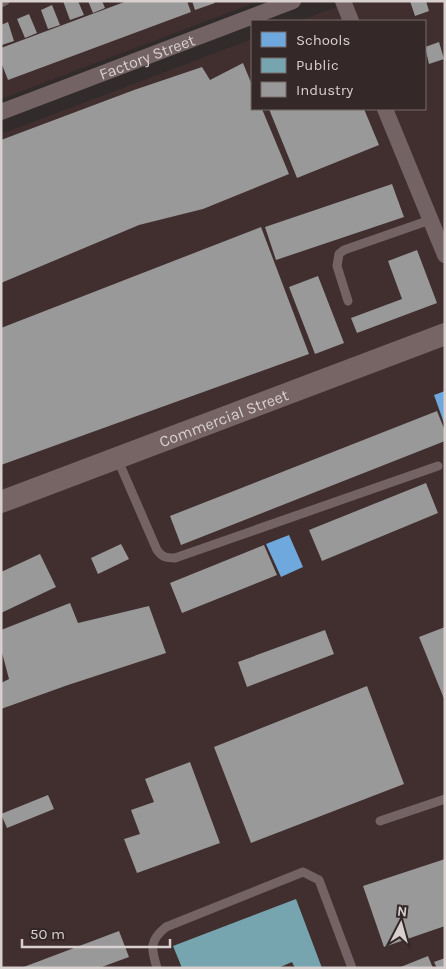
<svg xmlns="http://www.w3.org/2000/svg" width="446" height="969" font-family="Karla,sans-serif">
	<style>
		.built { fill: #412e2f }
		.schools { fill: #6fa8dc }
		.public { fill: #76a5af }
		.industry { fill: #999 }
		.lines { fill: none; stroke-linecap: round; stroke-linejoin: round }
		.lane { stroke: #736364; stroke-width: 9 }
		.street { stroke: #736364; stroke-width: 16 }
		.secondary { stroke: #776566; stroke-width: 22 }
		.labels { text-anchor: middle; stroke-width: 5; stroke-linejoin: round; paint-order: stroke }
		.street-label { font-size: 16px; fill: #d8cfcf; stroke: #352828 }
	</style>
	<rect width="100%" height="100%" fill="#322b2b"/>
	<path class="built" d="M1,1H259L1,99Z
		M352,1H445V968H1V134L252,39V109H425V21H299Z"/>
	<path class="schools" d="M445,391V423H444L434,395Z
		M289,535L303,567L281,577L266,544Z"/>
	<path class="public" d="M296,899L322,968H295L292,962L278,968H182L173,946Z"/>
	<path class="industry" d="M63,1H78L84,15L70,20Z
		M88,1H102L105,8L93,13Z
		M127,1H187L191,12L8,80L1,62V48Z
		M192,1H214L215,3L195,10Z
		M410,1H426L429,11L415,16Z
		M52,5L60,25L48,29L41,10Z
		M29,14L37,33L25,38L17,19Z
		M8,22L14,41L2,45L1,25Z
		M439,42L444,59L429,64L425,47Z
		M243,63L252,85V109H262L289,174L203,209L139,225L1,283V140L134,90L202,67L210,80Z
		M269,109H364L379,145L297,178Z
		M392,184L404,217L276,260L265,227Z
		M261,227L309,354L1,465V328Z
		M417,250L437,303L357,333L351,318L402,299L388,261Z
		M318,276L344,343L315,354L289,287Z
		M437,411L445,431V441L181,545L170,516Z
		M426,483L438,513L322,561L309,530Z
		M121,544L129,559L98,574L91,558Z
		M264,545L277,575L182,613L170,583Z
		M40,554L56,587L1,613V572Z
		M70,603L78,623L149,606L166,653L68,685L1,709V683L9,679L1,649V630Z
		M445,627V701L419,637Z
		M325,630L334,654L247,687L238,662Z
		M367,686L404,784L251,843L214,747Z
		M190,762L220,843L137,873L124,839L140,834L131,810L154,802L145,779Z
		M48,795L54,809L7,828L1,814Z
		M445,859V926L384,947L363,886Z
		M119,931L129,957L99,968H21Z
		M428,956L433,968H398Z
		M445,958V968H437L434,962Z"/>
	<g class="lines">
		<path class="lane" d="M1,3L5,1
			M348,301L337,266L339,254L344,250L430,220
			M117,458L157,550C162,557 166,558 175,558L438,466
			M380,821L445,799
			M157,968C151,948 149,941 166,927L303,872L319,880L352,968"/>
		<g class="street">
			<path d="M343,1L351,21"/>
			<path d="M385,109L445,255"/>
			<path id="s1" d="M1,112L293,1"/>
		</g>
		<path class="secondary" id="s2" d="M1,502L445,334"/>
	</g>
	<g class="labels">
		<g class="street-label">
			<text dy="6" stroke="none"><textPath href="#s1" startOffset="156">Factory Street</textPath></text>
			<text dy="6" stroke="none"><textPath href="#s2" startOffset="238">Commercial Street</textPath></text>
		</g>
	</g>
	<rect width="446" height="969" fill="none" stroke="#d8cfcf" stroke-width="5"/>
	<rect x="251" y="20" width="175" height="90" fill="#352828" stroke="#766b6b"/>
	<rect x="261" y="32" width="25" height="15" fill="#6fa8dc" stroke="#766b6b"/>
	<text x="296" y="45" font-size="15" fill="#d8cfcf">Schools</text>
	<rect x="261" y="58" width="25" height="15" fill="#76a5af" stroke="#766b6b"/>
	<text x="296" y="70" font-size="15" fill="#d8cfcf">Public</text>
	<rect x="261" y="82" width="25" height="15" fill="#999999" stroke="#766b6b"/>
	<text x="296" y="95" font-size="15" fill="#d8cfcf">Industry</text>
	<g transform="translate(401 924) rotate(6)" stroke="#352828" stroke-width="4" paint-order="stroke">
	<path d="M0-4L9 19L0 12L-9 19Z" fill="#d8cfcf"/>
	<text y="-8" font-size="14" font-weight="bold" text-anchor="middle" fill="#d8cfcf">N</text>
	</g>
	<path d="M22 939v8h148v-8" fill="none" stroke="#d8cfcf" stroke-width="2.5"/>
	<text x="30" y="939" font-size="15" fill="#d8cfcf" stroke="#352828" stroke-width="4" paint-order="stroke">50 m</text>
</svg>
